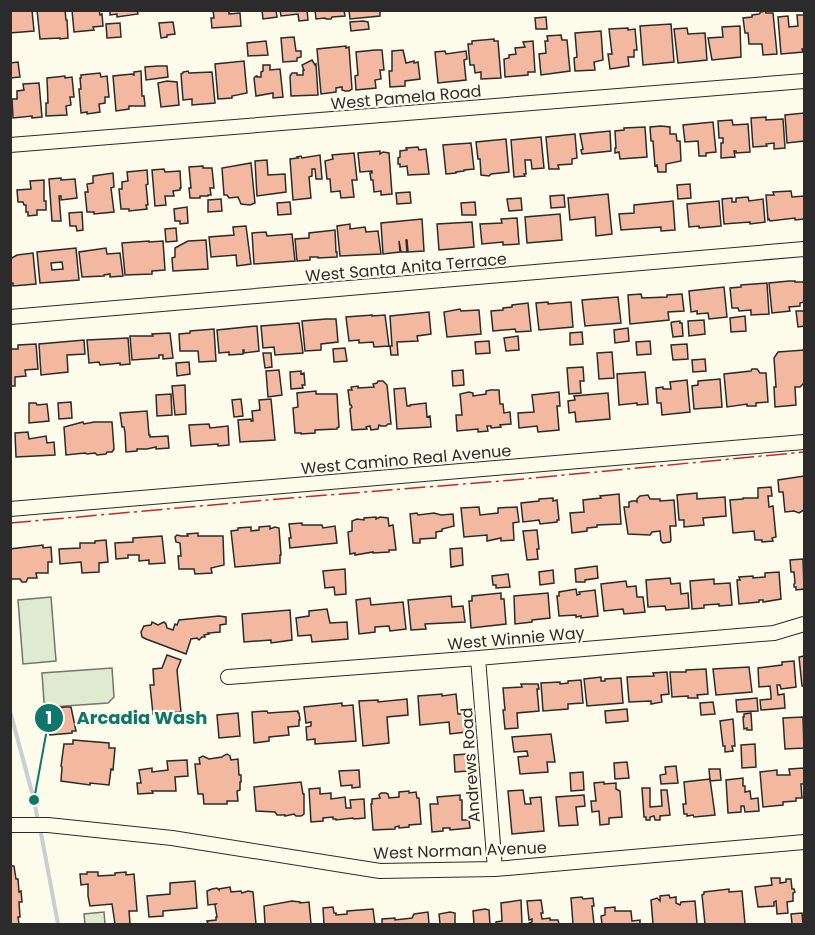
<svg xmlns="http://www.w3.org/2000/svg" width="815" height="935" font-family="Poppins,sans-serif">
	<style>
		.green { fill: #deebd1; stroke: #74746e; stroke-width: 1.5 }
		.lines { fill: none; stroke-linecap: round; stroke-linejoin: round }
		.stream { stroke: #c7d0d0; stroke-width: 4 }
		.building { fill: #f2b8a0; stroke: #2b2b2b; stroke-width: 1.5; fill-rule: evenodd }
		.minor-casing { stroke: #2b2b2b; stroke-width: 16 }
		.minor { stroke: #fdfbea; stroke-width: 14 }
		.power { stroke: #c62828; stroke-width: 1.5; stroke-dasharray: 21 4.5 3 4.5; stroke-linecap: butt }
		.labels { text-anchor: middle; stroke-width: 4.5; stroke-linejoin: round; paint-order: stroke }
		.street-label { font-size: 16px; fill: #2b2b2b; stroke: #fdfbea }
		.leader { fill: none; stroke: #0f766e; stroke-width: 2 }
		.callout-dot { fill: #0f766e; stroke: #fdfbea; stroke-width: 2 }
		.mark-label { font-size: 18px; text-anchor: middle; font-weight: bold; fill: #fff }
		.callout-label { font-size: 18px; text-anchor: middle; font-weight: bold; fill: #0f766e; stroke: #fdfbea; stroke-width: 4.5; stroke-linejoin: round; paint-order: stroke }
	</style>
	<rect width="100%" height="100%" fill="#fdfbea"/>
	<path class="green" d="M51,597L56,661L23,664L18,600Z
		M112,668L114,697L108,703L51,707L44,702L42,673Z
		M104,912L105,924H85L84,914Z"/>
	<g class="lines">
		<path class="stream" d="M10,711L34,800L38,821
			M40,828L58,924"/>
	</g>
	<path class="building" d="M10,10H32L34,31L10,33Z
		M37,10H65L66,20H67L68,38L60,39V38L40,39Z
		M72,10H99L100,15L102,14L103,26L93,27L94,30L74,32Z
		M110,10H137L138,14L117,17V14L110,15Z
		M213,10H229V14L240,13L241,26L212,28L211,18H214Z
		M262,10H276L277,17L263,19Z
		M280,10H307L308,20L299,21L298,14L281,16Z
		M315,10H344L345,16L332,17L331,19H326L325,18L316,19Z
		M349,10H380V16L350,19Z
		M765,11L766,13H773L777,54L763,55L762,44H749L748,33H745L743,18L752,17V15L759,14L761,12Z
		M797,15H804V49H802L803,52L781,54L778,17L788,16L789,27L798,26Z
		M546,17L547,29H536L535,18Z
		M363,21L368,22L369,29L351,31L350,22Z
		M173,22L175,34L167,35V37L161,38L159,23Z
		M120,23L121,37L107,38L106,24Z
		M671,24L674,62L643,65L640,26Z
		M740,26L741,57L712,60L708,38L723,37L722,27Z
		M628,28V30L635,29L637,50H634V57H628L629,66L610,69L608,54H612L609,29Z
		M687,28L688,34L705,33L707,60L678,63L674,29Z
		M601,31L603,60L594,62L595,70L575,71L574,58L577,57L575,33Z
		M561,35L562,40H567L570,71L541,75L539,54L546,53L545,41H548L547,36Z
		M294,37L296,51H301V57L297,58V61L283,62L281,38Z
		M494,39V41H498L501,78L481,79V72L475,73L474,65H470L468,44H472V41Z
		M266,41L268,55L248,56L247,43Z
		M533,41L535,72H528V75L505,77L504,59L509,58V55L516,54L515,48L525,47L523,42Z
		M346,46V48L349,47L352,89L349,91H345L342,90V87L336,88V92L321,94L317,49Z
		M375,50H382L384,70H380L381,79L375,80L376,88L356,90L355,76L358,75L356,52Z
		M403,50L406,63L414,61V63L418,62L420,79L405,81V86L390,87L389,71H392V51Z
		M445,51L446,54L466,51L467,59L464,60L466,80L438,83L435,52Z
		M312,60L315,65L316,64L318,95L291,96L290,76L292,73H297V75H303V70H304L302,65Z
		M244,61L247,93L232,96V98L218,99L215,64Z
		M18,62L20,77L10,78V63Z
		M263,65H270V70L280,69L283,97L273,98V93L256,96L254,78L256,76H257V77H261V72L263,71Z
		M158,66H167L168,77L146,80L145,67Z
		M141,71L142,96H144L145,106H129V109L116,111L113,76L132,74L134,75V72Z
		M188,71L189,73L212,72L215,103L192,105V99L183,100L181,74L183,73V72Z
		M100,73L101,77L107,76L109,97H105V103L99,104L100,112L87,114V112L81,113L79,89H81L80,78H81V75Z
		M65,76V78L72,77L74,97H70L71,105L66,106L67,115L46,116V103H48L47,78Z
		M167,81L177,82L179,105L161,107L158,83Z
		M39,83L42,117L32,118V116L13,118L12,99H17V91L24,90L23,84Z
		M804,113V141L787,143L785,115Z
		M766,117V120L783,119L785,148L774,149V143L766,144L767,146L753,147L751,118Z
		M732,120L733,125L748,124L750,152L736,153V151H734L735,157L721,158V143H723V138H719L718,121Z
		M713,122L716,152L706,153V156H699L698,141L685,142L683,125Z
		M661,126L670,127V134H676L677,141H680L681,161L666,164V172H658L657,165L655,166L653,141H651L650,127Z
		M645,127L647,157L620,159L619,152L615,153V148H616L615,131L624,130V128Z
		M610,131L611,151L582,154L581,150L583,149L580,134Z
		M575,134L577,158L572,159V164L558,165L559,169H549L546,137Z
		M541,137L544,168L532,169L531,160H525L526,174H524L525,176L514,177L511,140Z
		M506,139L509,172L491,174L489,176L481,175L480,159H478L476,142Z
		M471,143L474,169L464,170V171L456,172V173L446,174L443,145Z
		M418,147L419,150L426,149L429,174L408,175L407,166L400,167V164H398V158L400,157V151L407,150L406,148Z
		M380,151V154L383,152L389,153L392,194L381,195V191L374,192L373,180H371L370,173H372V171L360,172L358,153Z
		M354,153L357,180H352L354,197L341,198L340,191L331,192L330,179H327L325,161L333,159L332,155Z
		M320,155L322,179H316L315,169H312V176L309,177L311,198L293,200L290,159L298,158L297,157L301,156L302,158Z
		M267,160L268,175L285,174L286,192L257,196L255,161Z
		M251,163L255,203L250,205L241,204L238,197L229,198L227,195H224L222,168Z
		M203,166V168H212L214,188H210L211,195H208V196H200V198H190L189,188H191L189,167Z
		M164,169L165,172L180,171L181,188H180V190L173,191L174,196H165L166,205L155,206L152,170Z
		M147,170L148,184L146,185L148,205H146L147,209L129,211V209H121L119,189H122V182L128,181L127,172Z
		M113,173L114,187L111,188L114,212L94,214V212H87L85,192H88L87,184L93,183V176Z
		M61,178V180L75,179L77,198L61,200V196H59L61,221H52L49,179Z
		M44,180V201H46V210H37V215L28,216V212H26V205H24L23,202H18L17,190L31,189L30,181Z
		M690,184L691,198L678,199L677,185Z
		M791,191L792,197L804,196V219L795,220V218L770,221L769,219L768,220L766,195H774L773,192Z
		M410,192L411,203L397,204L396,193Z
		M608,194L612,234L596,236L595,217L570,220L568,198Z
		M564,195L565,207L551,208L550,196Z
		M748,197L749,201L763,199L765,222L750,224V222L724,224L722,199L732,198V202H736V198Z
		M521,198L522,210L509,211L507,199Z
		M221,199L222,211L208,212V200Z
		M673,201L675,230L661,231V227L621,230L619,214L634,213V205Z
		M719,201L721,226L699,228V226L689,227L687,204Z
		M290,202L291,214L278,215L277,203Z
		M475,202L476,215H462L461,203Z
		M187,207L188,223L180,224V221H175L174,209Z
		M82,212L83,230L77,231L76,226H70L69,213Z
		M560,214L562,240L527,243L525,217Z
		M517,218L519,244L503,245V242L482,244L480,224L502,223L501,219Z
		M422,219L424,251L408,252L407,240H406L407,252H401L399,241L400,252L383,254L381,223Z
		M472,222L474,247L439,250L437,224Z
		M350,224V229L365,227L366,232L378,231L381,254L340,256L337,226Z
		M246,226L251,264L237,266L236,255L211,257L209,237L234,235L233,227Z
		M176,228L177,241L166,242L165,229Z
		M335,230L336,252H337V257L318,258V257H310V260L297,261L295,239L309,238V233Z
		M266,232L267,236L292,234L295,261L254,264L252,233Z
		M206,240L208,269L173,271L172,258L175,257V248L188,241Z
		M149,241V242L163,241L165,270L152,271V274L125,275L122,243Z
		M76,248L79,280L40,283L37,252ZM62,262L63,269L52,270L51,263Z
		M106,248L107,254L120,253L123,276L110,277V274L104,275V276L82,277L79,252Z
		M33,253L36,284L13,286V283H10V259L17,255Z
		M789,281H795V282H804V302L800,303V306L789,307L790,311L772,313L769,283Z
		M767,283L769,314L751,315V310L739,311L738,308H732L730,288L741,287V285Z
		M724,287L727,317L709,319L708,313L697,314V311L691,312L689,291Z
		M641,294L642,298L667,297V295L682,294L684,311L668,312L669,320L630,324L628,295Z
		M618,297L621,323L585,326L582,300Z
		M548,302V304L571,302L573,327L539,330L536,303Z
		M528,303L531,331L516,332L515,329L493,331L491,311L503,310V308L512,307V305Z
		M460,309L461,311L479,310L481,334L447,337L444,312Z
		M796,311H804V326L798,327Z
		M429,312L431,334L417,336L418,341L397,342L398,355H391L390,346H392L390,316Z
		M372,315V316L385,315L389,346L374,347L373,342L359,343V340L349,341L346,317Z
		M745,316L746,331L731,332L730,318Z
		M326,319H336L338,342L321,344V350L305,351L302,321Z
		M704,320L705,334L689,336L688,321Z
		M680,321V323H682L683,336L673,337L671,323L672,322Z
		M299,323L303,353L275,355L274,347L263,348L261,326Z
		M257,326L259,351L244,353V350H243V354L229,355V352L219,353L217,330Z
		M628,328L629,341L615,343L614,330Z
		M214,329L216,361L199,362L198,351H180L179,334L190,333V331Z
		M582,332L583,344L570,345V333Z
		M170,333L173,358L163,359V355H159V358L132,360L130,336H153L152,334Z
		M518,336L519,350L506,351L504,338Z
		M128,338L130,364L120,365V363L100,365L99,362L89,363L87,340Z
		M84,340L85,354L67,355L68,372L41,375L39,344Z
		M489,341L490,353L476,354L475,342Z
		M650,341L651,354L637,355L636,342Z
		M36,344L38,369L25,370L26,376L15,377V386H10V349H18V345Z
		M687,344L688,359L673,360L671,345Z
		M345,348L347,361L334,362L333,349Z
		M804,350V383L800,387H795L796,405L775,407L774,387H776L774,358L778,352Z
		M612,352L614,378L599,379L597,353Z
		M263,353H271L272,367L265,368Z
		M705,359L706,371L693,372L692,360Z
		M189,362L190,374L177,376L176,363Z
		M583,367L584,381H580L581,393L569,394L567,368Z
		M752,369H757L760,373H766L768,402L756,403V406H747V404L727,407L724,374L751,371Z
		M279,370L282,395L268,397L266,371Z
		M463,370L464,385L453,386L452,371Z
		M301,371V374L304,373L305,385H302L303,388L291,389L290,372Z
		M645,372L648,404L637,405V403L619,405L617,374Z
		M720,379L722,407L694,409L692,386L698,385V381Z
		M687,380L690,412L662,415L661,403H657L656,388L663,387V389H671L670,382Z
		M378,381H383L387,385L391,424H388L386,426H381L379,425L378,429L371,430L370,426L366,427L367,429L352,430L350,409L352,407L351,405H350L348,390H352L351,387L358,386V388L374,387L373,384L377,383Z
		M185,385L186,414L175,415L172,386Z
		M405,388L407,406H410V405L426,403L427,417L430,416L431,427L397,429L394,389Z
		M490,390H499L500,404H503L504,413L510,412L511,424L500,425L501,427L491,428V426H487L488,431L478,432V429L457,431L456,415H462L460,394L469,392L473,393V396L486,394V391Z
		M316,391V394H337L339,427L337,428V429L315,430V433L301,434V433H295L293,408L298,407L297,393Z
		M559,392L560,406H557L559,430L538,432L537,426L519,428L518,413L534,412L532,395Z
		M608,393L610,419L576,422L575,412L569,413L568,401L575,400L574,396Z
		M171,394L172,415L157,416L156,395Z
		M241,399L243,416L234,417L232,400Z
		M271,399L275,440L240,442L238,420L251,419V421H253L252,411L260,410L259,400Z
		M71,402L72,418L59,419L58,403Z
		M29,403H36L37,405L47,404L49,421L29,423Z
		M147,411L149,435H150V437L168,436L169,448L156,449V447L147,449H137V451L126,452L125,433L124,427H122L120,413Z
		M83,422L84,424L94,422H112L114,449L112,452H107L106,454L97,455L95,453L87,454L85,453L66,455L64,427Z
		M209,424L210,428L228,426L229,445L218,446V444L191,446L189,425Z
		M28,432L29,439L46,436L47,443L54,442L55,455L16,457L15,433Z
		M804,476V510L799,513L794,511L785,512L783,492H779L778,480Z
		M771,487L772,496H768L769,507L773,506L776,537L772,538L773,541L762,542V540H755L754,531L733,533L730,500L743,499V498H758V488Z
		M697,493V499L725,497L726,516L703,518L704,525L684,527V520H679L677,495Z
		M619,494L621,524L597,525V527L587,528V531L572,533L570,513L584,512L583,500L601,498L600,496Z
		M648,495L650,499H660V501L674,500L676,526H670L671,540L670,542L663,543L661,541L660,531L652,532L650,535L628,534L624,507H629V502L632,501H636L637,502V499L640,496Z
		M553,498V501L557,500L559,520H557V522L540,524L539,520L523,522L521,503L539,501V499Z
		M479,507L480,515L498,513V508L517,507L519,522L513,523L514,540L501,541V538L487,541V535L464,537L461,508Z
		M417,513L418,515L434,513L441,515L453,514L454,526L442,529V531L436,532V538L420,539V543H413L410,514Z
		M376,517V519L380,517L388,518L389,526L393,525L396,550H389V552L373,553V552L355,555V553L350,554L348,532L352,531V521L357,519L364,520V518Z
		M302,523V525H322L323,528L335,526L337,543L290,548L289,538H291L289,524Z
		M270,526V529L275,527L279,528L281,555H280V563L235,567L231,531L238,530V528L251,527V531L259,530V527Z
		M537,530L539,549H537L538,559L527,560L523,531Z
		M198,533V536H223L224,565L211,568L212,573L195,574L194,569H179L178,556H181L180,543L176,542L175,537L177,535L181,536H188L187,534Z
		M162,536L165,563L149,564V560L139,561V555H128V558L116,559L115,543L133,542V538Z
		M106,540L108,562L99,563V572L82,573L81,562L60,564L59,549L80,548V543H95V541Z
		M43,545V548L51,547L52,562H48V573H36L37,578H28L26,582H22L20,579H10V549Z
		M462,548L463,565L451,567L450,549Z
		M803,559L804,589L796,590V587H794V584L795,583L794,572H791L790,560Z
		M597,566L598,578L585,580V582H576L575,569Z
		M345,569L346,594L335,595L334,587L325,588L323,571Z
		M553,570L554,583L540,585L539,572Z
		M779,572L781,599L763,602V600H759V602L739,604L737,580H740L739,577L753,576V578L765,577V573Z
		M508,574L510,587L496,588V585H493L492,576Z
		M670,578L671,584L680,583L681,594L688,593L689,608L666,610L665,606L648,607L646,580Z
		M714,579V584L730,583L732,605L719,606V604L704,605V608L692,609L690,581Z
		M626,581L627,587L636,586L637,597H643L645,612L624,614L623,609L604,611L601,584Z
		M576,589L577,595L580,594L579,592L595,590L598,616L581,618V616L576,617V615L559,616L557,596H559V592Z
		M501,593V599H504L506,624L471,628L469,601H472V596Z
		M548,593L550,618L532,620V622L515,624L514,596Z
		M451,596L452,607L463,606L465,622L425,624L426,629L411,630L408,600Z
		M370,598L371,605L403,602L406,629L390,631L389,626L375,627V632L359,634L356,600Z
		M327,609L330,623L347,622L348,639L312,642L311,635L298,636L296,618L309,616V611Z
		M290,610L292,640L271,643V640L244,642L242,614Z
		M219,616L226,617V624L220,625V632L208,633L209,634L204,635L205,637H202L199,640L197,638L191,639L186,654L146,639L142,637L141,632L144,626L151,625L152,622L158,625L164,622L166,624L167,628L173,630L175,624L177,625L179,620Z
		M167,655L181,660L177,670L181,712L153,714L150,685H154L153,669L162,668Z
		M804,656V686H802L799,657Z
		M794,661L796,687L781,689L780,685H777L778,695L784,694L785,708L761,710L760,700L771,699V696L770,686L759,687L758,668L782,665V662Z
		M749,667L752,692L716,695L713,669Z
		M706,669L708,694L697,695L698,698H688V696L672,697L670,672H686V670Z
		M667,672L669,694L661,695L662,702L651,704V701L629,702L627,677L654,676L653,673Z
		M601,677V681H605V679L621,678L623,703L587,706L584,679Z
		M581,680L583,703L568,704V709L543,711L541,683L560,682V684L568,683V681Z
		M521,684H538L539,689H537L539,711L517,713L518,728L505,729L503,710H505L503,688L522,687Z
		M442,694V696L456,694L458,714H464L466,732L450,734L449,722L420,725L418,696Z
		M757,698L758,711L737,712L736,700Z
		M407,699L408,715L387,717L389,743L363,746L359,701L378,700V702Z
		M713,702L715,714L701,715L700,703Z
		M342,703V706L353,705L356,741L315,744V739L307,740L306,727L311,726V722L306,723L304,707Z
		M65,707H71L76,731H72V733L50,735L46,710Z
		M627,709L628,721L606,723L605,711Z
		M267,711L268,713L298,711V713H299L300,720H299V726L288,727L289,735L269,737V741L254,743L252,712Z
		M238,713L240,736L219,738L217,715Z
		M751,713L752,730H747V728L744,729L743,717H744V714Z
		M803,717L804,748L785,749L783,718Z
		M733,719L735,746H732L733,751L725,752V746H723L720,721Z
		M551,734L555,762H547L548,772L520,774L518,757L528,756L527,751L514,752L512,737Z
		M73,740L109,743V748H115L113,770L111,769L109,785L90,783V785L61,781L62,767L61,766L64,744H73Z
		M755,744L756,767L742,768L741,745Z
		M227,754L230,756L231,760L238,759L239,775H241V782H240V790L237,791L238,801H227V804H204L203,794H198L195,764H200L199,758L203,756L209,759L222,757L223,756Z
		M467,754L468,771L455,772L454,755Z
		M187,760L188,776L175,777L176,791H152L153,793L138,794L137,783H141L139,770L152,768V772L168,770L167,761Z
		M627,762L629,778L615,779L614,763Z
		M676,766L678,783L661,784L660,775L666,774L665,767Z
		M804,768V784H801L802,798H796V801L783,802V805L763,807L760,772L777,770V775H790L789,769Z
		M709,769H720L721,780L710,781Z
		M359,770L360,787L352,788V785L341,786L339,771Z
		M583,772L584,790L571,791L570,773Z
		M743,778V786H745V792L750,791L751,799L758,798L759,811L745,812L744,806H741V812L728,813L726,780Z
		M710,779L715,815L694,817L693,815L687,816V814H684L683,804H686L684,782Z
		M301,782L303,794H304V814L301,816H296L294,814L285,816V815H277L275,812L256,811L254,787Z
		M604,782V784L616,783V789L620,791L622,817L609,818V824L600,825L599,811L592,812L591,801H596L594,783Z
		M320,788V794L331,793V799L345,797L346,808H351L350,800L364,799L365,818L354,819L353,818L336,820V819H333V817L323,818V821L311,822L309,789Z
		M642,788H650V807L662,806L661,790H667L670,815L660,816V820H655L654,816L650,817V820H646V817H644Z
		M523,790L525,804H531L530,798L541,797L544,831L512,834L508,791Z
		M409,791V793L416,792L417,798H419L421,824L409,825V827L399,828V826L395,827V829L373,830L371,804H372V799L380,798L379,795L381,793H386L388,794L389,798L399,797V792Z
		M460,795V800H462V820H469L470,828L450,830V828H443V831L432,832L430,804H438L437,797Z
		M584,795L585,806L576,807L578,825L559,826L556,797Z
		M10,866H14L16,879H18L19,892L21,891L22,902H19L20,917H18L19,924H10Z
		M87,872H98V876L115,875V873L126,872V875L134,874L137,911H129L130,923L128,924H115L112,904L90,906L88,896V884L81,885L80,874H87Z
		M771,878H780V883L786,882V879H791L792,889H794L795,892L793,893V901L787,902L788,913L777,914L776,901L774,902V906L758,907L755,887L772,885Z
		M195,881L197,908L163,911V916L149,917L147,896L170,894V883Z
		M230,887L231,892L241,891L242,893L248,891L253,892L256,924H208L207,921L216,920V917H217L215,905L216,904L208,905L207,891L212,889L217,888L219,890V889Z
		M729,889V892L742,891L745,924H705L702,895L704,894V892Z
		M669,895L670,898L676,897V903L680,905L681,902L695,901L697,924H653L651,900L657,898L660,901V896Z
		M582,897L583,899L593,898L594,906H592L594,924H573L571,898Z
		M521,900L522,924H496V922L502,921L501,903Z
		M541,900L543,913H541L542,919L550,918V920H558L559,924H529V923L532,922V919L529,920L527,901Z
		M292,901L300,902V903L309,902L311,924H265L264,906Z
		M333,907L334,913H336V915L347,914V911L373,909L375,924H324L323,908Z
		M615,907V911H631L632,921L640,920V924H602L601,916L605,915V908Z
		M485,909L489,910L490,924H474L473,911Z
		M428,912L429,924H382V919L395,918V920L412,918L414,914Z
		M450,912L455,913V924H440L439,914Z
		M802,913L803,924H792L791,914Z"/>
	<g class="lines">
		<defs>
			<path id="minor" d="M10,145L804,81
				M10,317L804,249
				M10,509L804,442
				M478,658L495,869
				M228,677L478,658L774,633L804,624
				M10,825H48L172,838L380,871L495,869L804,842"/>
		</defs>
		<use href="#minor" class="minor-casing"/>
		<use href="#minor" class="minor"/>
		<path class="power" d="M10,523L279,499L513,480L804,452"/>
	</g>
	<g class="labels">
		<g class="street-label">
			<text transform="translate(406 97) rotate(-5)" y="6">West Pamela Road</text>
			<text transform="translate(406 267) rotate(-5)" y="6">West Santa Anita Terrace</text>
			<text transform="translate(406 459) rotate(-5)" y="6">West Camino Real Avenue</text>
			<text transform="translate(516 638) rotate(-5)" y="6">West Winnie Way</text>
			<text transform="translate(470 765) rotate(-94)" y="6">Andrews Road</text>
			<text transform="translate(460 850) rotate(-2)" y="6">West Norman Avenue</text>
		</g>
	</g>
	<path class="leader" d="M34 800L49 718"/>
	<g class="callout-dot">
		<circle cx="34" cy="800" r="6"/>
		<circle cx="49" cy="718" r="15"/>
	</g>
	<g class="mark-label">
		<text x="49" y="724">1</text>
	</g>
	<g class="callout-label">
		<text x="142" y="724">Arcadia Wash</text>
	</g>
	<rect width="815" height="935" fill="none" stroke="#2b2b2b" stroke-width="24"/>
</svg>
